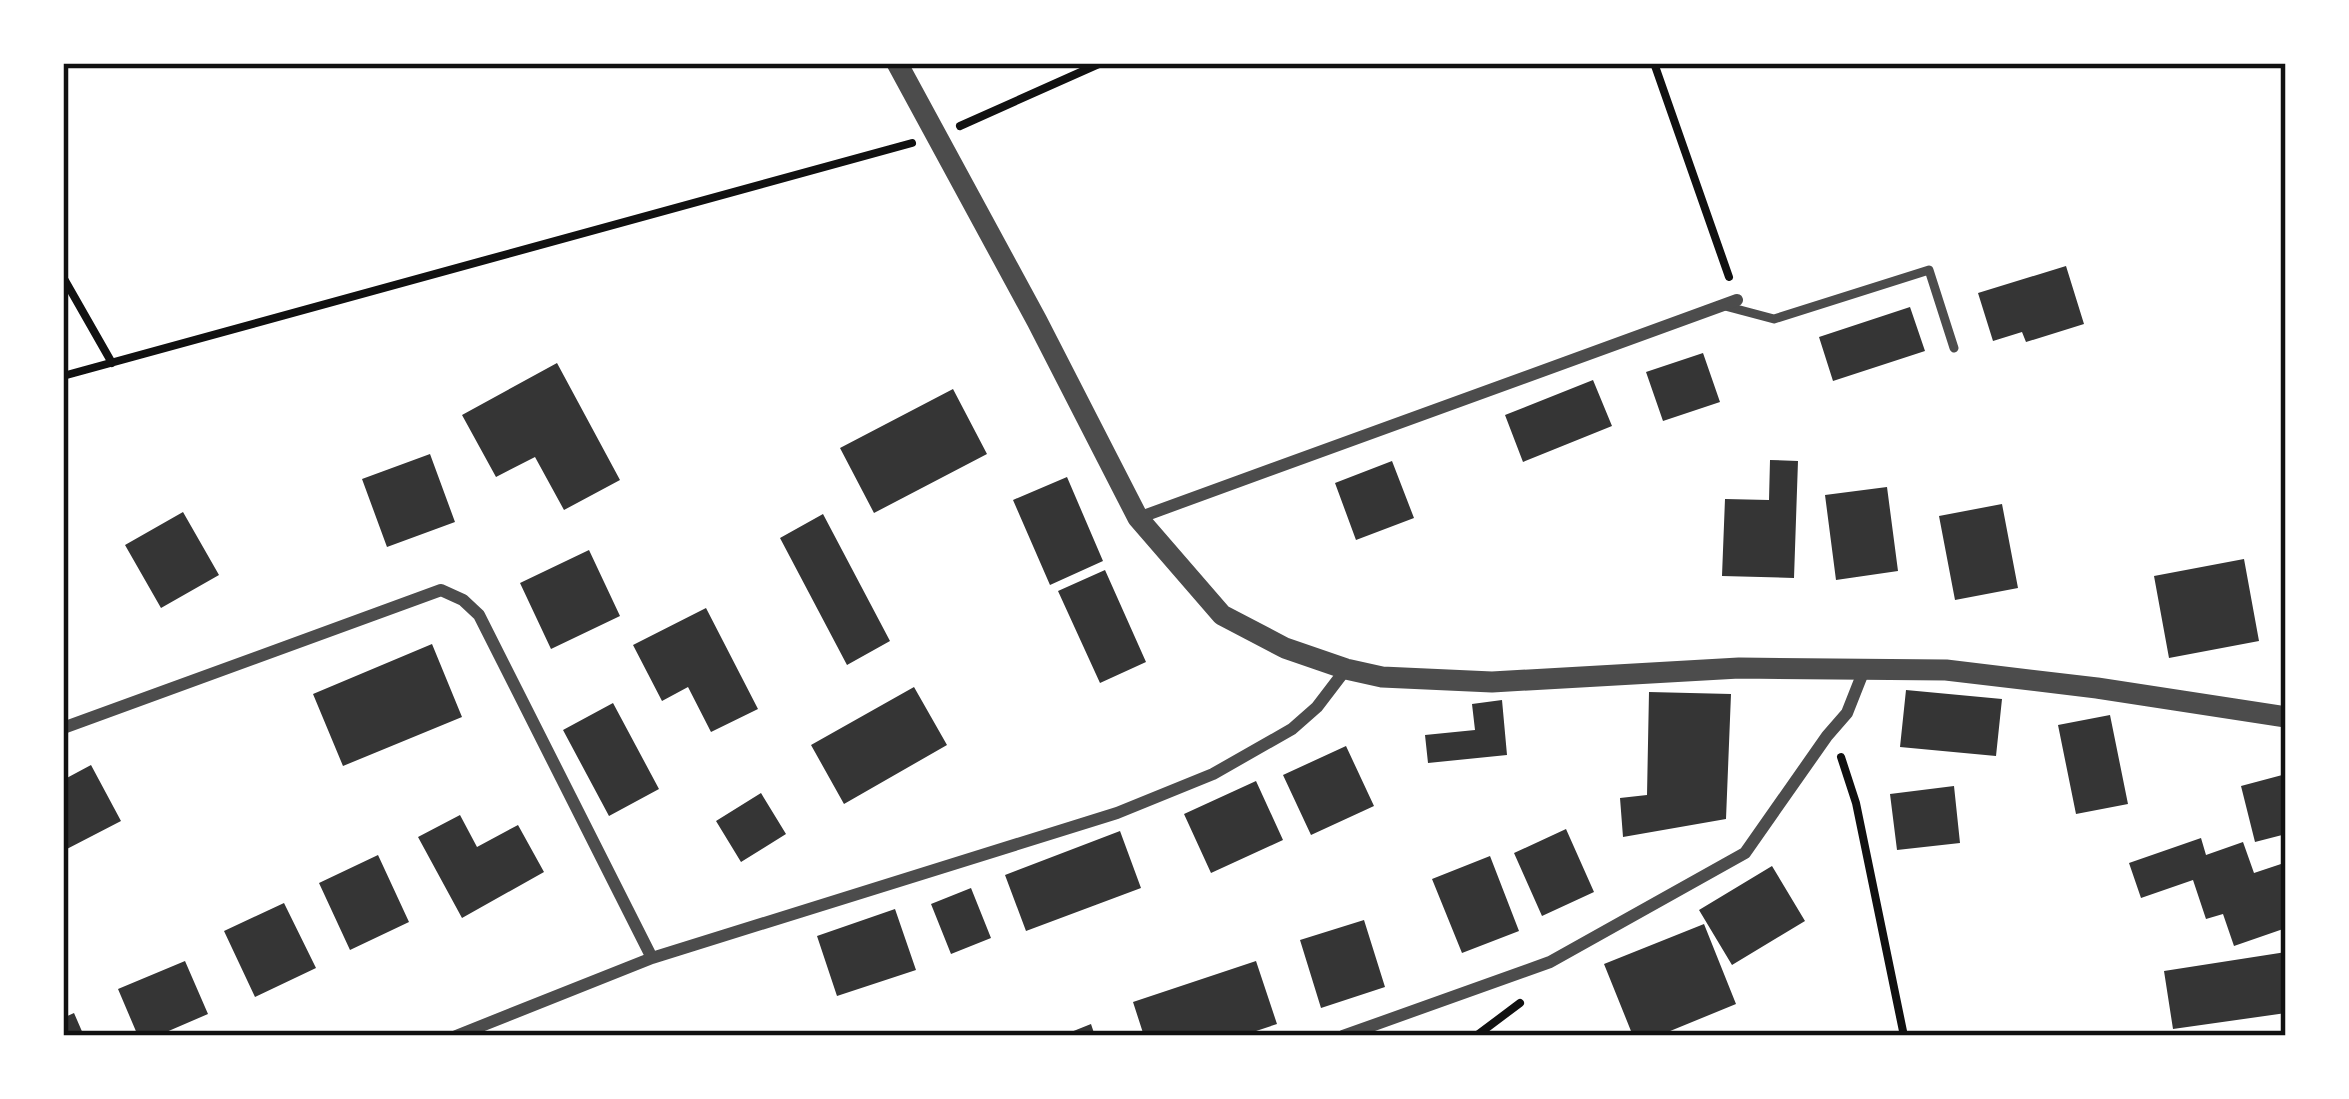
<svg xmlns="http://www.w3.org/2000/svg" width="2349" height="1099" font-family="Signika,sans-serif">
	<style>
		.building { fill: #353535 }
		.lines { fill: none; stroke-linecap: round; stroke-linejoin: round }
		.path { stroke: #111; stroke-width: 8 }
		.service { stroke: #4c4c4c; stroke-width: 9 }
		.minor { stroke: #4c4c4c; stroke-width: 12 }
		.tertiary { stroke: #4c4c4c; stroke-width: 21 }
		.neatline { fill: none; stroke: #111; stroke-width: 4.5 }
	</style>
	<rect width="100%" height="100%" fill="#fff"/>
	<path class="building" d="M2066,266L2084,324L2026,342L2022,332L1993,341L1978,293Z
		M1910,307L1925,351L1833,381L1819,337Z
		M1703,353L1720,402L1663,421L1646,372Z
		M557,363L620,480L564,510L535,457L496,477L462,415Z
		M1593,380L1612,426L1523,462L1505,415Z
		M953,389L987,454L874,513L840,448Z
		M430,454L455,522L387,547L362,479Z
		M1770,460L1798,461L1794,578L1722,576L1725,499L1769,500Z
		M1392,461L1414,518L1356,540L1335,483Z
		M1067,477L1103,561L1050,585L1013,500Z
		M1887,487L1898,571L1836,580L1825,495Z
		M2002,504L2018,588L1955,600L1939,516Z
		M183,512L219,575L161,608L125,545Z
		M823,514L890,641L847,665L780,538Z
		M589,550L620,616L551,649L520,583Z
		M2244,559L2259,641L2169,658L2154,576Z
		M1105,570L1146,662L1100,683L1058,591Z
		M706,608L758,709L711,732L688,687L662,701L633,645Z
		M432,644L462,717L343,766L313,694Z
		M914,687L947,745L844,804L811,745Z
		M1906,690L2002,699L1996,756L1900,747Z
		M1649,692L1731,694L1726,819L1623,837L1620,798L1647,795Z
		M1502,700L1507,755L1428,763L1425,735L1475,730L1472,704Z
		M613,703L659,789L609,816L563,730Z
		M2110,715L2128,804L2076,814L2058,725Z
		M1346,746L1374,806L1311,835L1283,775Z
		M91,765L121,821L63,851V780Z
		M2286,774V834L2255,842L2241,786Z
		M1256,781L1283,840L1211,873L1184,814Z
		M1954,786L1960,843L1897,850L1890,794Z
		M761,793L786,834L741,862L716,821Z
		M460,815L477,847L518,825L544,872L462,918L418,837Z
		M1566,829L1594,892L1542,916L1514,853Z
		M1120,831L1141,888L1026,931L1005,875Z
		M2201,838L2206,855L2243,842L2254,873L2281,864L2286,878V928L2234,946L2223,914L2206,919L2193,880L2141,898L2129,863Z
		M378,855L409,922L350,950L319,883Z
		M1490,856L1519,931L1462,953L1432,879Z
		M1772,866L1805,921L1732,965L1699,910Z
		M971,888L991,938L951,954L931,904Z
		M284,903L316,968L255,997L224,931Z
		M895,909L916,970L837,996L817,936Z
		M1364,920L1385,987L1321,1008L1300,940Z
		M1704,924L1736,1004L1658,1036H1633L1604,964Z
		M2286,952V1013L2173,1029L2164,971Z
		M185,961L208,1014L157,1036H138L118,989Z
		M1256,961L1277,1024L1241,1036H1144L1133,1002Z
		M74,1013L84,1036H63V1018Z
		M1091,1024L1095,1036H1061Z"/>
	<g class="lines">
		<path class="path" d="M1654,63L1729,277
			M960,126L1101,63
			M63,277L112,363
			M63,376L912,143
			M1841,757L1856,803L1904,1036
			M1476,1036L1520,1003"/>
		<path class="service" d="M1725,306L1774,319L1929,270L1954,348"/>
		<path class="minor" d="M1138,518L1737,300
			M63,728L441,590L463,600L479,615L652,958
			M456,1036L652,958L1117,813L1213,774L1292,729L1317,707L1346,669
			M1343,1036L1550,962L1745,853L1827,736L1847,713L1864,670"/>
		<path class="tertiary" d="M897,63L1037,321L1138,518L1222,615L1285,648L1346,669L1382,677L1492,682L1739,668L1946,670L2097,688L2286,717"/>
	</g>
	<rect width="2349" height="1099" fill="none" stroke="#ffffff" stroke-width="132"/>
	<rect x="66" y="66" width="2217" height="967" class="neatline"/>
</svg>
